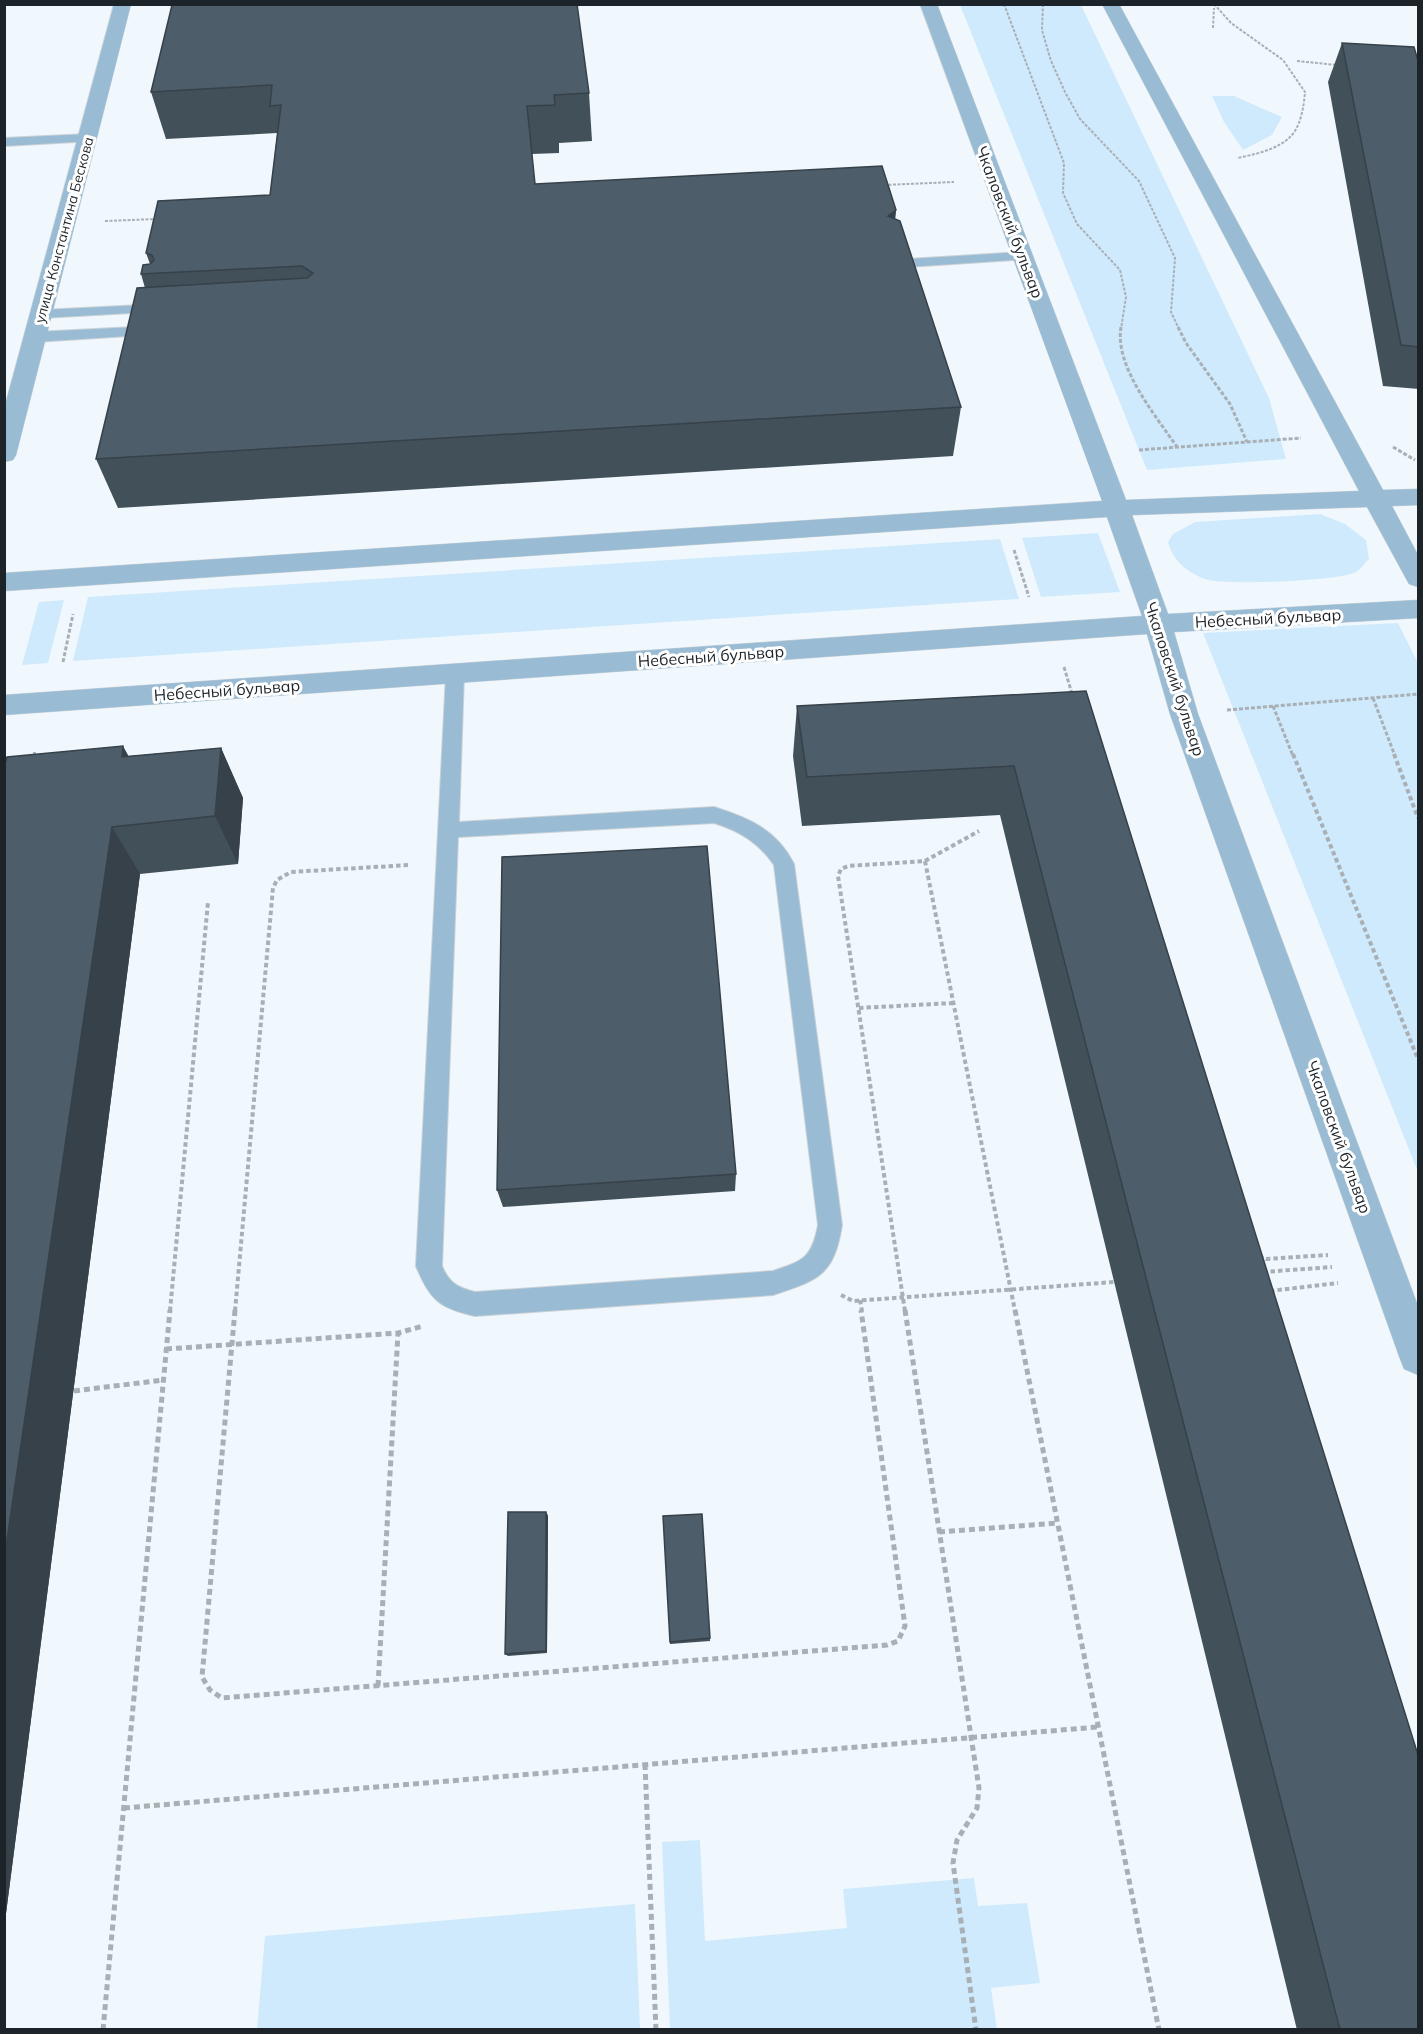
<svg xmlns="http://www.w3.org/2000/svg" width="1423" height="2034" font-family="Mulish,sans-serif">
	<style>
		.green { fill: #d0eafd }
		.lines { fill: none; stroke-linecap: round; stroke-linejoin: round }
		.service-casing { stroke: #cad2d7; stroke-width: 2 }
		.minor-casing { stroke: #cad2d7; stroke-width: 1 }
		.path-far3 { stroke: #a8b0b5; stroke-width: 2; stroke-dasharray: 3 1.5; stroke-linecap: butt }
		.path-far2 { stroke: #a8b0b5; stroke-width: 3; stroke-dasharray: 4 2; stroke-linecap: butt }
		.path-far1 { stroke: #a8b0b5; stroke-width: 4; stroke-dasharray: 4.5 3; stroke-linecap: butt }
		.path { stroke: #a8b0b5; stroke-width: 5; stroke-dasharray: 6 4; stroke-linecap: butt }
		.service { fill: #99bbd3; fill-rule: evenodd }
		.minor { fill: #99bbd3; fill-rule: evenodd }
		.wall { fill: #42505a }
		.shaded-wall { fill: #36414a }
		.building { fill: #4d5d69; stroke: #36414a; stroke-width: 1.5 }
		.labels { text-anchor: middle; stroke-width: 6; stroke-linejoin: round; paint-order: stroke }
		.far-street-label { font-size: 14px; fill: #1d2429; stroke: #fff }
		.street-label { font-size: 16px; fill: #1d2429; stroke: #fff }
	</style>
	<rect width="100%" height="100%" fill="#f0f8fd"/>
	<path class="green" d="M960,5H1081L1269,398L1286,459L1147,470Z
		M1212,96H1234L1282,117L1272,135L1243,150L1224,122Z
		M1320,514L1345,524L1366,540L1369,559C1365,563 1361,569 1356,572C1341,581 1222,586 1205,579C1187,572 1173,561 1168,542L1173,534L1195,522Z
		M1098,533L1120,592L1041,597L1022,538Z
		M1000,539L1019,599L73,661L88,597Z
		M64,600L48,663L22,665L39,602Z
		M1398,623L1418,663V1172L1203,633Z
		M700,1840L705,1941L847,1928L843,1889L974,1878L978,1906L1027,1903L1040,1983L991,1988L997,2029H670L662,1842Z
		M635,1904L640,2029H257L265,1936Z"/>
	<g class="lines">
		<defs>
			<path id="service" d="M88,134L93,135L95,138L93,141L4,146V138Z
				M1023,252L1028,253L1030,256L1028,259L892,268L885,264L892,260Z
				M162,304L167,305L169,308L167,311L42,318L35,314L42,310Z
				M155,326L163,331L160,334L35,342L27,337L35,332Z
				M455,667L462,669L464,674L459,822L714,807C749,818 777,830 794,864L842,1225C834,1276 818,1280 773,1295L475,1316C439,1308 430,1300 416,1266L446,674L448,669ZM714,823C740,831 759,843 774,865L818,1225C812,1258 803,1261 773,1271L475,1292C458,1288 449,1283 442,1266L458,837Z"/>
			<path id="minor" d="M114,4H131L16,455L13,460L4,462V409Z
				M920,4H937L1126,500L1359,491L1102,4H1119L1383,490L1418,489V505L1392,506L1418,555V587L1409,584L1367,507L1132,515L1168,614L1418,600V618L1174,632L1198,714L1418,1306V1375L1404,1369L1399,1356L1170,714L1147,634L4,715V695L1142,616L1107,517L4,591V573L1102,501Z"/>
		</defs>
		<use href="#service" class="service-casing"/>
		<use href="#minor" class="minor-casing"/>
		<path class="path-far3" d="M1004,4L1064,163L1063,193L1077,224L1120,270L1126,297L1121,329
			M1043,4L1042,30L1051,61L1065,92L1080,119L1139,181L1175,258L1171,312L1179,329
			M1214,4L1231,23L1283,60L1305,92C1304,105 1301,127 1290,137C1279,149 1253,155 1237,158
			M1213,28L1214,8
			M1297,61L1337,65
			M884,185L954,182
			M105,221L157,219"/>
		<path class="path-far2" d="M1121,327C1114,366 1156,416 1177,447
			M1178,327L1186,343L1230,404L1247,442
			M1393,447L1415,460
			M1139,450L1301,438
			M1014,550L1029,597
			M63,662L73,614
			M1064,667L1073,697
			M1373,698L1395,756
			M1273,706L1293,756
			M1227,710L1418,694
			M34,756L35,750"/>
		<path class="path-far1" d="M1293,754L1418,1059
			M1394,754L1418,818
			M33,759L34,754
			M925,861L979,831
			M859,1008L953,1003
			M1259,1256L1266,1259L1328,1255
			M1263,1272L1332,1267
			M1270,1291L1338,1283
			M841,1295L853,1301L1114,1282
			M860,1300L862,1311
			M170,1311L208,902
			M235,1311L273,888L277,880L291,872L409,865
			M905,1311L838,876L841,869L848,866L925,861L1015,1311"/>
		<path class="path" d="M235,1310L202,1677L210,1690L222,1698L887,1645L898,1641L905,1626L861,1310
			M905,1310L979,1788L977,1808L957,1840L953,1863L976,2030
			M1015,1310L1159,2030
			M166,1349L398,1333L423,1326
			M74,1391L163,1380
			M939,1532L1058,1523
			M378,1686L398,1333
			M645,1764L656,2030
			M124,1808L1098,1727
			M103,2030L170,1310"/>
		<use href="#service" class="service"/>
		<use href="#minor" class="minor"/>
	</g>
	<path class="wall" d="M172,5L589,93L592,141L559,143V153L532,154L535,184L896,210L895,219L961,407L953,456L118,508L96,459L145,288L141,274L150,264L146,253L270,195L277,135V133L166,139L151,92Z
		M1342,43L1419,64V389L1383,386L1328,82Z
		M1086,691L1419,2030H1297L1000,815L802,826L793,756L797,706Z
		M221,748L243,798L238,864L140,874L4,1929V767Z
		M736,1174L735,1191L503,1207L497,1190Z
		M546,1512L548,1516L547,1653L508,1656L505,1654Z
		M710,1638V1641L670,1644V1642Z"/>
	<path class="shaded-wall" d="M896,210L891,258L888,216Z
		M123,746L150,795L122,757Z
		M221,748L243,798L238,864L215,816Z
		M112,827L140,874L4,1929V1560Z
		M546,1512L548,1516L547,1653L546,1651Z"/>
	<path class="building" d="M184,4H577L589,93L554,95L555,105L527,106L535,184L882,166L896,210L888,216L900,221L961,407L96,459L137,288L307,278L313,273L302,266L141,274L143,265L150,264L154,260L152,255L146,253L158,201L270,195L281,105L270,106L272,85L151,92L172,5Z
		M1342,43L1414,47L1419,64V347L1401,345Z
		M1086,691L1419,1758V2030H1340L1014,766L807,777L797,706Z
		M123,746L122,757L221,748L215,816L112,827L4,1560V767L7,757Z
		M707,846L736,1174L497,1190L502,857Z
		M508,1512H546V1651L505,1654Z
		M702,1514L710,1638L670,1642L663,1516Z"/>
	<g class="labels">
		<g class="far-street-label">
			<text transform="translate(64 230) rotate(-75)" y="5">улица Константина Бескова</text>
		</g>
		<g class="street-label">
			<text transform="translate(1010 222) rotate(69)" y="6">Чкаловский бульвар</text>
			<text transform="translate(1268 618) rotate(-3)" y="6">Небесный бульвар</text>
			<text transform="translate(711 656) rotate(-4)" y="6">Небесный бульвар</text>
			<text transform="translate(1175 679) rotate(72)" y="6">Чкаловский бульвар</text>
			<text transform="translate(227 690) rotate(-4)" y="6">Небесный бульвар</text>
			<text transform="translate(1339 1137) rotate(70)" y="6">Чкаловский бульвар</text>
		</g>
	</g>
	<rect width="1423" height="2034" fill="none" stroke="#1d2429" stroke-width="12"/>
</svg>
